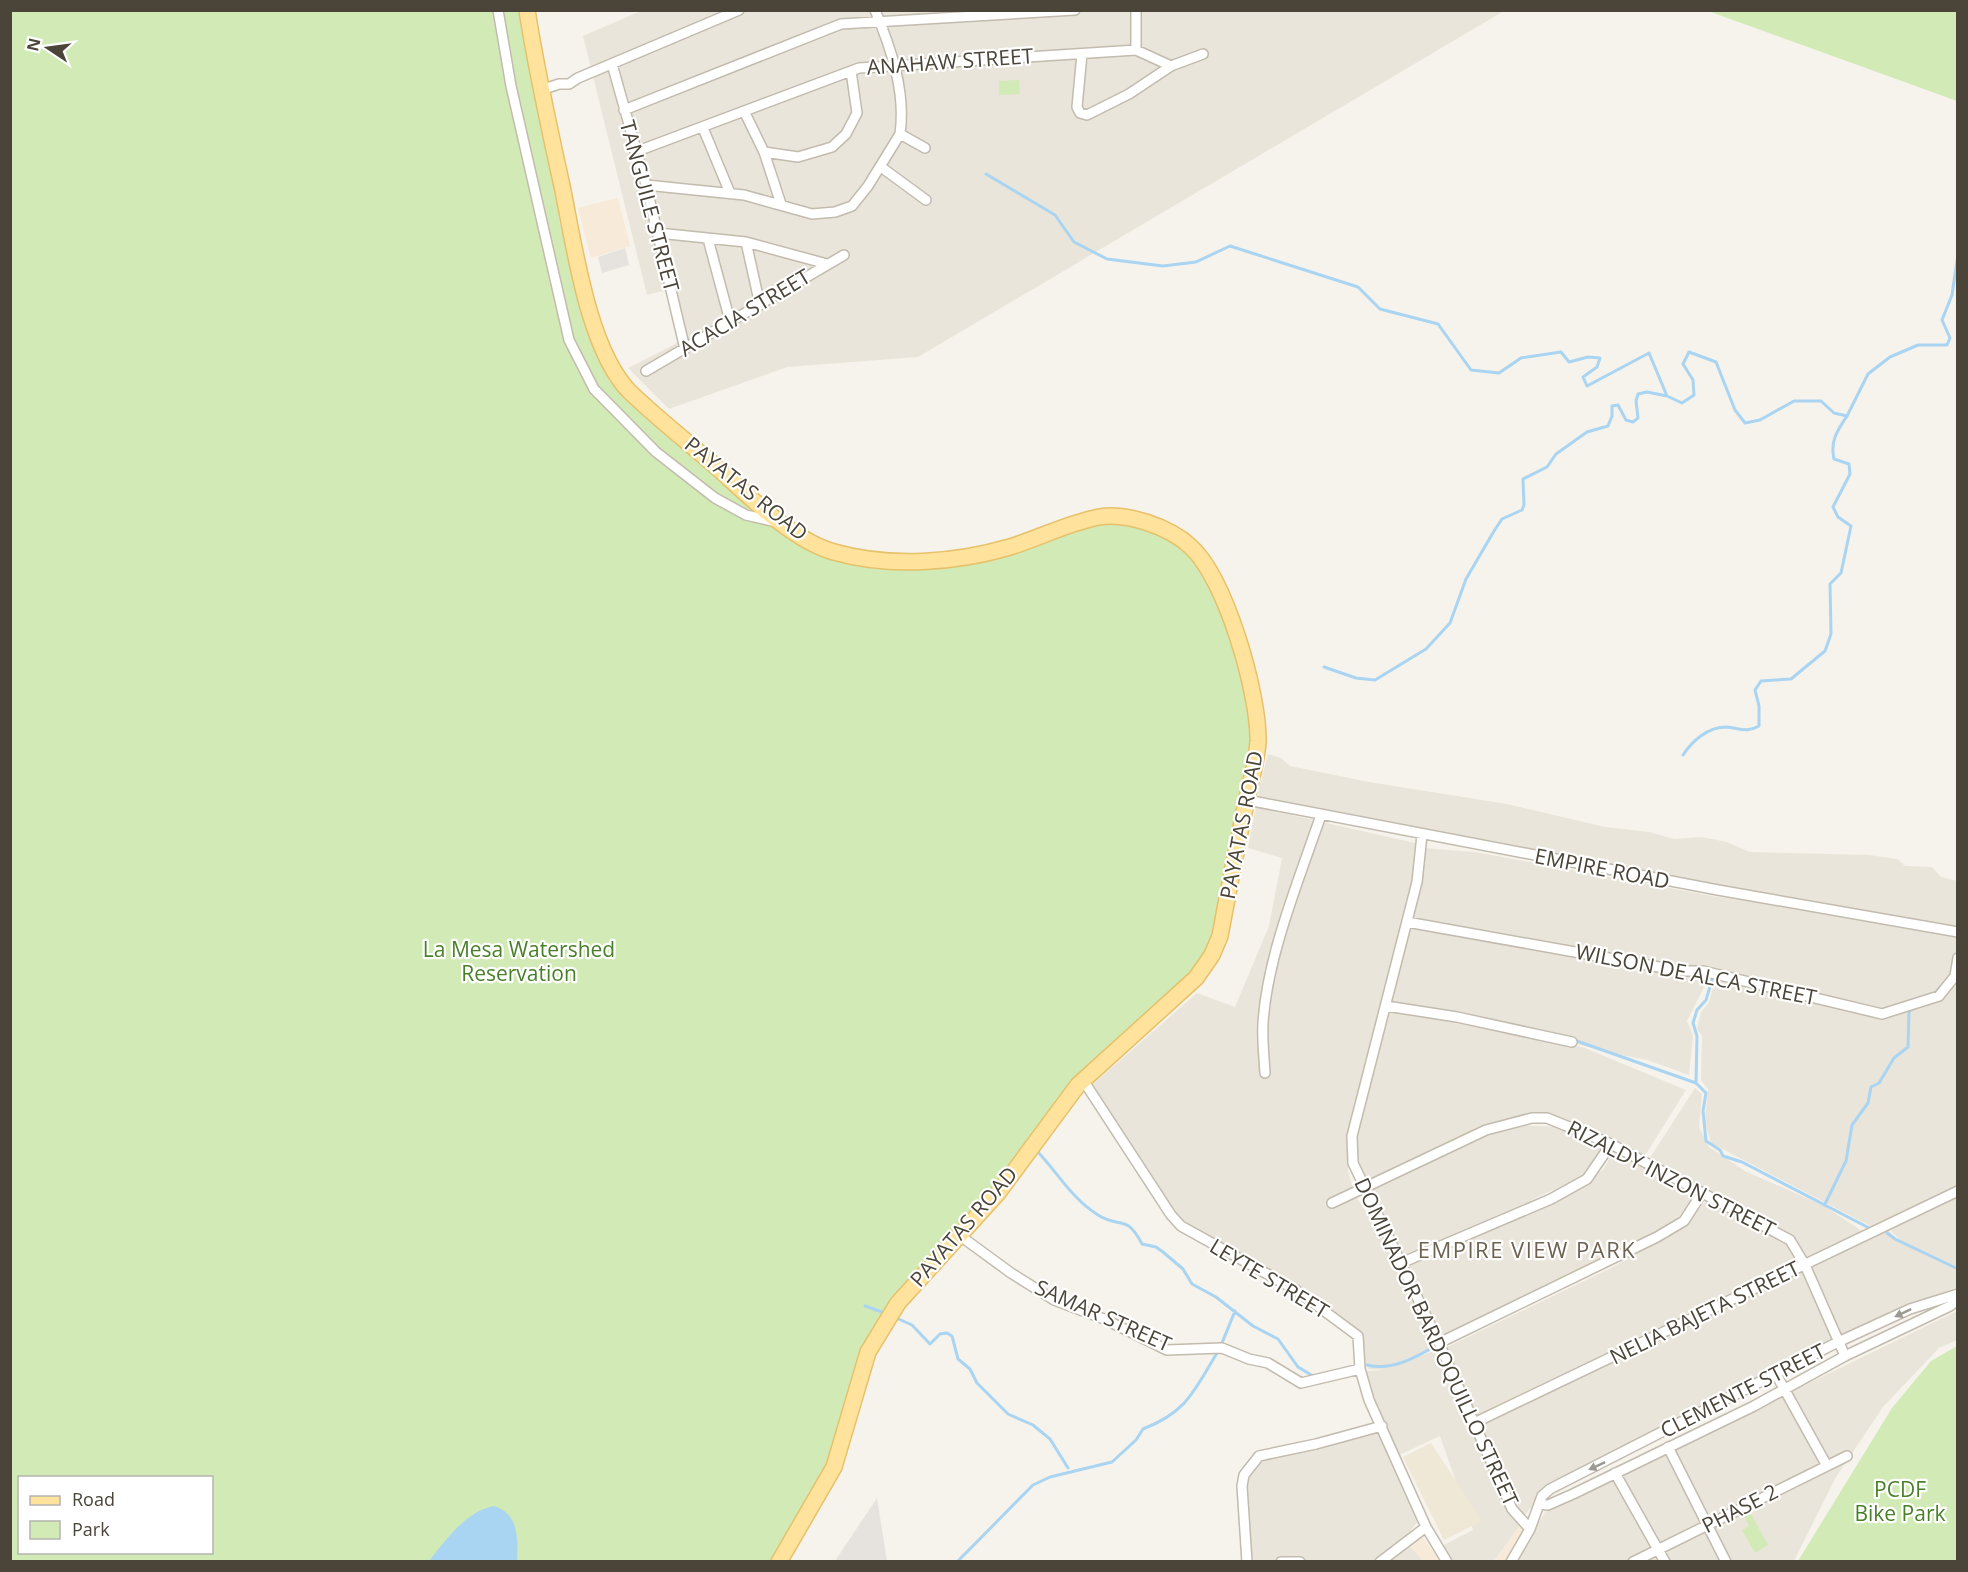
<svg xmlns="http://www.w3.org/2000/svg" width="1968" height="1572" font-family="'Open Sans',sans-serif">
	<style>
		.residential { fill: #eae5da }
		.commercial { fill: #f7ead8 }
		.industrial { fill: #e6e2dd }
		.education { fill: #efe8d6 }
		.green { fill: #d2eab5; fill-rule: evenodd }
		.water { fill: #a9d4f2 }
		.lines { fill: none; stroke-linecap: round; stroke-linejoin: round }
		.stream { stroke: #a9d4f2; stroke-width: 3 }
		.minor-casing { stroke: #c2bbae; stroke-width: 12 }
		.primary-casing { stroke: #e6c16a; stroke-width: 18 }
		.minor { stroke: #fff; stroke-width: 9 }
		.primary { stroke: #ffe39c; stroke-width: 15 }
		.oneway { fill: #9c9892 }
		.labels { text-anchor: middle; stroke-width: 4.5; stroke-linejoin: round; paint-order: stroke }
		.street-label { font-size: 21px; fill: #4b4439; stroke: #fff }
		.park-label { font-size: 21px; fill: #4a7f2a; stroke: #fff }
		.neighbourhood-label { font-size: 22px; letter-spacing: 1.5px; fill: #6e6250; stroke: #fff }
	</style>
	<rect width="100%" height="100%" fill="#f6f3ec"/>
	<path class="residential" d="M643,10L1504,11L918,357L787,367L669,409L628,368L679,342L666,290L647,295L583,36Z
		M1268,754L1281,758L1290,766L1369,782L1507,804L1605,827L1649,832L1674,839L1702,837L1727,842L1750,852L1869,855L1897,859L1905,866L1932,867L1941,877L1957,881V931L1429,840L1338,814L1257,797Z
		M1256,807L1415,843V884L1405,923L1708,979L1687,1021L1693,1036L1689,1075L1647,1060L1606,1052L1567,1041L1387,1007L1549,1038L1585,1048L1686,1090L1641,1162L1562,1123L1504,1121L1361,1184L1351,1136L1348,1170L1354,1193L1378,1231L1439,1346L1419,1356L1435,1351L1508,1512L1521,1524L1494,1561H1448L1440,1547L1473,1530L1440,1436L1399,1455L1375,1414L1365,1371L1385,1370L1368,1369L1358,1335L1300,1291L1180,1224L1092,1085L1197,993L1235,1007L1269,926L1282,858L1248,848Z
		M1424,848L1475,852L1718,897L1764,903L1785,901L1957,936V1187L1874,1228L1711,1143L1705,1122L1708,1089L1701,1080L1702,1036L1697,1029L1701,1012L1709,1002L1716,976L1410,920Z
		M1695,1088L1702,1094L1699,1127L1709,1147L1745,1171L1824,1206L1865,1233L1807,1262L1798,1243L1785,1230L1701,1192L1685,1222L1441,1342L1402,1263L1561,1194L1603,1170L1614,1151L1643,1166L1646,1164Z
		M1507,1125L1562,1127L1606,1150L1591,1172L1575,1181L1539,1196L1489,1224L1401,1260L1369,1191Z
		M1957,1193V1268L1933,1257L1957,1270V1287L1924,1300L1545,1490L1525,1515L1518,1509L1478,1427L1885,1226L1900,1243L1916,1249L1903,1243L1886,1226Z
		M1709,1198L1776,1229L1802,1264L1475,1418L1445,1348L1613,1267L1680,1227Z
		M1957,1311V1340L1939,1348L1883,1407L1836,1477L1794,1561L1516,1562L1545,1512Z
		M1380,1429L1418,1521L1394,1552L1407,1543L1423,1561H1249L1244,1487L1251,1468L1259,1460Z"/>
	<path class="commercial" d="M618,198L630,246L591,258L578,208Z
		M1521,1524L1527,1530L1505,1561L1494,1562Z
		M1421,1535L1440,1561H1423L1407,1543Z"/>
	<path class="industrial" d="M625,248L629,265L602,273L598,257Z
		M877,1498L887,1561H835Z"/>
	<path class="education" d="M1431,1443L1482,1521L1444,1540L1403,1457Z"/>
	<path class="green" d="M11,11H527L560,225L577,258L611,369L804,540L923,565L1085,522L1135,524L1182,544L1218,592L1255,726L1212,955L1078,1085L873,1341L844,1440L779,1561L11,1562ZM20,1478H212V1552H20Z
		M1708,11H1957V101Z
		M1019,80L1020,94L999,95V81Z
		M1957,1346V1561H1798L1892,1408L1931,1361Z
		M1750,1512L1768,1545L1755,1553L1742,1530L1749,1526L1744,1516Z"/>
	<path class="water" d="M494,1506C519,1514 518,1539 517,1561H429C446,1540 466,1511 494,1506Z"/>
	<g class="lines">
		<path class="stream" d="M986,174L1055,215L1074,242L1107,259L1163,266L1196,262L1230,246L1358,287L1380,309L1438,324L1471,370L1499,373L1521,358L1561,352L1569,362L1588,357L1600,358L1597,367L1583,377L1587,386L1649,353L1667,396L1682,403L1694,395L1693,380L1683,364L1689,352L1716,362L1735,410L1745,423L1760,420L1794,401H1821L1834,413L1847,416L1868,374L1890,357L1918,345H1947L1950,338L1942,320L1952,295L1958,254
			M1324,667L1356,678L1375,680L1426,649L1450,623L1466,579L1494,531L1502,519L1522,510L1524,505L1523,479L1547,467L1556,454L1587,432L1608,426L1612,416V406L1618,405L1626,420L1633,422L1638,418L1636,401L1638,394L1647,392L1667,396
			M1683,755C1692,741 1708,727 1726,727C1739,728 1747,733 1759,726V706L1755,690L1761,681L1791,679L1825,651L1831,634L1830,584L1841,573L1851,526L1838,517L1833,507L1850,474L1849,464L1834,459C1830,441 1837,431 1847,416
			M1712,980L1706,1000L1697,1010L1693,1023L1697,1036L1696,1083L1706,1093L1703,1111L1706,1141L1720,1150L1723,1156L1742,1162L1871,1229
			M1934,994L1944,983
			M1574,1040L1696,1083
			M1037,1151C1058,1173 1072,1199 1098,1215C1120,1229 1126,1213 1142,1244L1156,1247L1163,1252L1183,1269L1192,1284L1216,1297L1253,1326L1278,1339L1298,1367L1313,1376
			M1825,1204L1846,1161L1852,1125L1868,1103L1871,1087L1879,1083L1894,1058L1908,1047L1909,1011L1915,1008
			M1887,1233L1895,1239L1958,1269
			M865,1306L885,1313
			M894,1317L912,1325L930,1344L940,1334L947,1333L952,1336L958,1359L970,1369L977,1383L1008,1414L1033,1425L1050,1439L1068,1468
			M1222,1343L1235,1311
			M1367,1365C1392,1371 1415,1358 1437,1345
			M957,1562L1033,1485L1050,1477L1112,1462L1136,1440L1143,1429C1187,1412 1194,1391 1217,1353"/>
		<defs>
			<path id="minor" d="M498,10L511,86L569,340L594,389L656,452L715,498L746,515L776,522
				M875,10C891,48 906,92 900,134L925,148
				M1136,10V50
				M1082,54L1077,107L1080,113L1087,115L1129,94L1171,66L1203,54
				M612,64L646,185L685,349
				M541,90L559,84H569L578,78L739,10
				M624,110L841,24L1075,10
				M744,111L764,152L781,204
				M703,128L730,193
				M635,152L859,68L1136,50L1171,66
				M764,152L798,157L832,147L846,134L857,113L851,71
				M881,167L926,200
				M646,185L744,195L812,214L835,212L852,206L868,186L900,134
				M658,233L746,242L827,264
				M708,239L730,321
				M746,242L760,305
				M646,371L844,255
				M1247,800L1718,890L1958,932
				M1422,835L1417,882L1352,1136L1353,1163L1439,1343L1512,1509L1530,1529
				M1407,922L1681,971H1703L1882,1014L1939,996L1955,976L1958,958
				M1386,1006L1457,1017L1572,1042
				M1265,1073C1264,1057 1262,1039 1263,1023C1267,956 1300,877 1321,815
				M1083,1080L1171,1215L1181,1226L1296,1290L1358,1336L1360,1369L1369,1400L1426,1527L1447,1562
				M1332,1203L1486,1130L1532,1118H1547L1611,1144L1790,1240L1805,1265L1845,1356
				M959,1235L1011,1273L1054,1300L1104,1319L1167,1350L1222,1348L1249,1359L1268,1363L1301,1383L1360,1369
				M1401,1263L1551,1199L1587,1179L1611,1144
				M1439,1343L1657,1237L1684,1221L1702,1193
				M1777,1376L1827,1466
				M1474,1423L1958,1191
				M1668,1447L1726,1562
				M1615,1473L1665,1562
				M1540,1504L1548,1505L1573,1494L1754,1406L1845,1356L1950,1306L1958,1300
				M1247,1562L1242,1486L1244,1475L1259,1456L1316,1444L1382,1426
				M1281,1562H1300
				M1380,1562L1426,1527
				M1511,1562L1530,1529L1542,1496L1550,1489L1838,1342L1910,1309L1958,1294
				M1633,1562L1847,1456"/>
			<path id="primary" d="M527,10C536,69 549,127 562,186C574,244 588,350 630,392C656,417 685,440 713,464C746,493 791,540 834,552C890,568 955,563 1010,547C1039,538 1068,523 1099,517C1127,512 1170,527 1191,547C1226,579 1259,694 1258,741C1257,763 1249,786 1245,808C1236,850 1228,893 1220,936L1212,955L1196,978L1078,1085L998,1193L898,1303L868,1352L834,1467L779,1562"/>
		</defs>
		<use href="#minor" class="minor-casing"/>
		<use href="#primary" class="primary-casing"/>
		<use href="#minor" class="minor"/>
		<use href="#primary" class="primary"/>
	</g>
	<defs><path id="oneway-solid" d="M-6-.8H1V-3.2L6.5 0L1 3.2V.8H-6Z" transform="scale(1.5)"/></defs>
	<g class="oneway">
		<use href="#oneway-solid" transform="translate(1903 1313) rotate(155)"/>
		<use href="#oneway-solid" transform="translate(1597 1466) rotate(155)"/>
	</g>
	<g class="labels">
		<g class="street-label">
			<text transform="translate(950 62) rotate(-4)" y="7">ANAHAW STREET</text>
			<text transform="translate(649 206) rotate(75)" y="7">TANGUILE STREET</text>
			<text transform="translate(745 313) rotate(-31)" y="7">ACACIA STREET</text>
			<text transform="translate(746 489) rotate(39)" y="7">PAYATAS ROAD</text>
			<text transform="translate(1242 825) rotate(-79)" y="7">PAYATAS ROAD</text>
			<text transform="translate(1602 869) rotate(11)" y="7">EMPIRE ROAD</text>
			<text transform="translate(1696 975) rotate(11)" y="7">WILSON DE ALCA STREET</text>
			<text transform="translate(1671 1179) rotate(27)" y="7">RIZALDY INZON STREET</text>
			<text transform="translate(964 1227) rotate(-49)" y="7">PAYATAS ROAD</text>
			<text transform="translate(1269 1279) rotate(31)" y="7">LEYTE STREET</text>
			<text transform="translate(1705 1313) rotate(-26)" y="7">NELIA BAJETA STREET</text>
			<text transform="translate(1103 1316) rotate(24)" y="7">SAMAR STREET</text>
			<text transform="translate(1436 1342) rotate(65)" y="7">DOMINADOR BARDOQUILLO STREET</text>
			<text transform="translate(1743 1391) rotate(-27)" y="7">CLEMENTE STREET</text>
			<text transform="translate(1740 1509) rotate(-27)" y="7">PHASE 2</text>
		</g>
		<g class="park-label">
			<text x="519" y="957">La Mesa Watershed<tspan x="519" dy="24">Reservation</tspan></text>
			<text x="1900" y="1497">PCDF<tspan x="1900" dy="24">Bike Park</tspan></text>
		</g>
		<g class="neighbourhood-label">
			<text x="1527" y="1258">EMPIRE VIEW PARK</text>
		</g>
	</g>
	<rect width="1968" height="1572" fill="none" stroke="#4b4439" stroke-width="24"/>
	<rect x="18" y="1476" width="195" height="78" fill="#ffffff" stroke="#b7b4b0" stroke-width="1.5"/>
	<rect x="30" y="1496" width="30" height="9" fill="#ffe39c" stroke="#b7b4b0" stroke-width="1.5"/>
	<text x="72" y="1506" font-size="18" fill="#4b4439">Road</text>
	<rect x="30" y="1521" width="30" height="18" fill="#d2eab5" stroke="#b7b4b0" stroke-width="1.5"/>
	<text x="72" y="1536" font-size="18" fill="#4b4439">Park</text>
	<g transform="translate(48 48) rotate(283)" stroke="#ffffff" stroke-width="4.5" paint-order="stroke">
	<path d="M0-4.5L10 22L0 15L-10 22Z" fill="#4b4439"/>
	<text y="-9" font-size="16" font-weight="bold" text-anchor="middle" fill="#4b4439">N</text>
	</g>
</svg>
